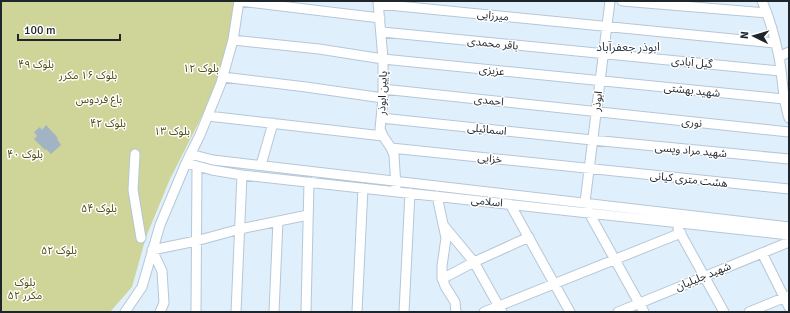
<svg xmlns="http://www.w3.org/2000/svg" width="790" height="313" font-family="Signika,'Noto Sans Arabic',sans-serif">
	<style>
		.green { fill: #cfd498 }
		.building { fill: #a2b4c4 }
		.lines { fill: none; stroke-linecap: round; stroke-linejoin: round }
		.minor-casing { stroke: #b5c7d7; stroke-width: 11 }
		.minor { stroke: #fff; stroke-width: 9 }
		.labels { text-anchor: middle; stroke-width: 3; stroke-linejoin: round; paint-order: stroke }
		.street-label { font-size: 11px; fill: #1e252b; stroke: #fff }
		.park-label { font-size: 11px; fill: #4d5014; stroke: #fff }
		.neighbourhood-label { font-size: 12px; fill: #2c3b48; stroke: #fff }
	</style>
	<rect width="100%" height="100%" fill="#dfeffc"/>
	<path class="green" d="M1,1H236L223,62L215,89L201,118L170,179L146,237L132,287L110,312H1Z"/>
	<path class="building" d="M46,125L58,138L57,139L61,145L51,154L46,149L45,150L34,139L37,136L34,132L40,127L42,130Z"/>
	<g class="lines">
		<defs>
			<path id="minor" d="M239,1L380,18
				M378,1L383,59V98L380,129L383,136L391,148L394,155L396,187
				M610,1L585,202L589,213L644,312
				M622,1L767,13
				M762,1C770,19 775,38 779,57C783,78 782,98 789,118
				M378,4L775,43
				M382,32L780,71
				M233,40L319,49L383,59L784,99
				M779,57L789,52
				M223,77L306,87L383,98
				M383,89L789,132
				M208,116L383,136
				M381,118L592,140L789,159
				M391,148L789,189
				M135,154L133,190L141,238
				M190,154L213,160C405,183 597,204 789,227
				M186,163L212,170L242,175L789,235
				M261,165L273,123
				M437,196L446,238L442,266V277L445,286L455,302L456,312
				M510,204L570,312
				M444,226L474,262L502,312
				M678,229L724,312
				M762,253L789,307
				M442,279L474,262L529,237
				M125,312L142,287L160,225L186,163L200,135L221,83L233,40L239,1
				M160,312L164,303L162,271L152,250L196,241L240,229L308,215
				M196,312L197,167
				M236,312L242,175
				M274,312L278,221
				M306,312L309,182
				M357,312L363,188
				M404,312L410,193
				M484,312L681,233
				M618,312L789,242
				M749,312L788,296"/>
		</defs>
		<use href="#minor" class="minor-casing"/>
		<use href="#minor" class="minor"/>
	</g>
	<g class="labels">
		<g class="street-label">
			<text transform="translate(493 15) rotate(6)" y="4">میرزایی</text>
			<text transform="translate(493 43) rotate(6)" y="4">باقر محمدی</text>
			<text transform="translate(692 62) rotate(5)" y="4">گیل آبادی</text>
			<text transform="translate(492 70) rotate(6)" y="4">عزیزی</text>
			<text transform="translate(692 90) rotate(6)" y="4">شهید بهشتی</text>
			<text transform="translate(382 93) rotate(-88)" y="4">پایین ابوذر</text>
			<text transform="translate(489 100) rotate(6)" y="4">احمدی</text>
			<text transform="translate(597 101) rotate(-83)" y="4">ابوذر</text>
			<text transform="translate(692 122) rotate(6)" y="4">نوری</text>
			<text transform="translate(487 129) rotate(6)" y="4">اسمائیلی</text>
			<text transform="translate(691 150) rotate(5)" y="4">شهید مراد ویسی</text>
			<text transform="translate(490 158) rotate(6)" y="4">خزایی</text>
			<text transform="translate(689 179) rotate(6)" y="4">هشت متری کیانی</text>
			<text transform="translate(487 201) rotate(6)" y="4">اسلامی</text>
			<text transform="translate(703 276) rotate(-22)" y="4">شهید جلیلیان</text>
		</g>
		<g class="park-label">
			<text x="36" y="68">بلوک ۴۹</text>
			<text x="201" y="72">بلوک ۱۲</text>
			<text x="88" y="79">بلوک ۱۶ مکرر</text>
			<text x="99" y="103">باغ فردوس</text>
			<text x="108" y="127">بلوک ۴۲</text>
			<text x="172" y="135">بلوک ۱۳</text>
			<text x="25" y="158">بلوک ۴۰</text>
			<text x="99" y="212">بلوک ۵۴</text>
			<text x="59" y="254">بلوک ۵۲</text>
			<text x="25" y="286">بلوک<tspan x="25" dy="13">۵۲ مکرر</tspan></text>
		</g>
		<g class="neighbourhood-label">
			<text x="628" y="51">ابوذر جعفرآباد</text>
		</g>
	</g>
	<rect width="790" height="313" fill="none" stroke="#1e252b" stroke-width="4"/>
	<g transform="translate(754 36) rotate(275)" stroke="#ffffff" stroke-width="3" paint-order="stroke">
	<path d="M0-3L7 15L0 10L-7 15Z" fill="#1e252b"/>
	<text y="-6" font-size="11" font-weight="bold" text-anchor="middle" fill="#1e252b">N</text>
	</g>
	<path d="M18 34v6h102v-6" fill="none" stroke="#1e252b" stroke-width="2"/>
	<text x="24" y="34" font-size="12" fill="#1e252b" stroke="#ffffff" stroke-width="3" paint-order="stroke">100 m</text>
</svg>
